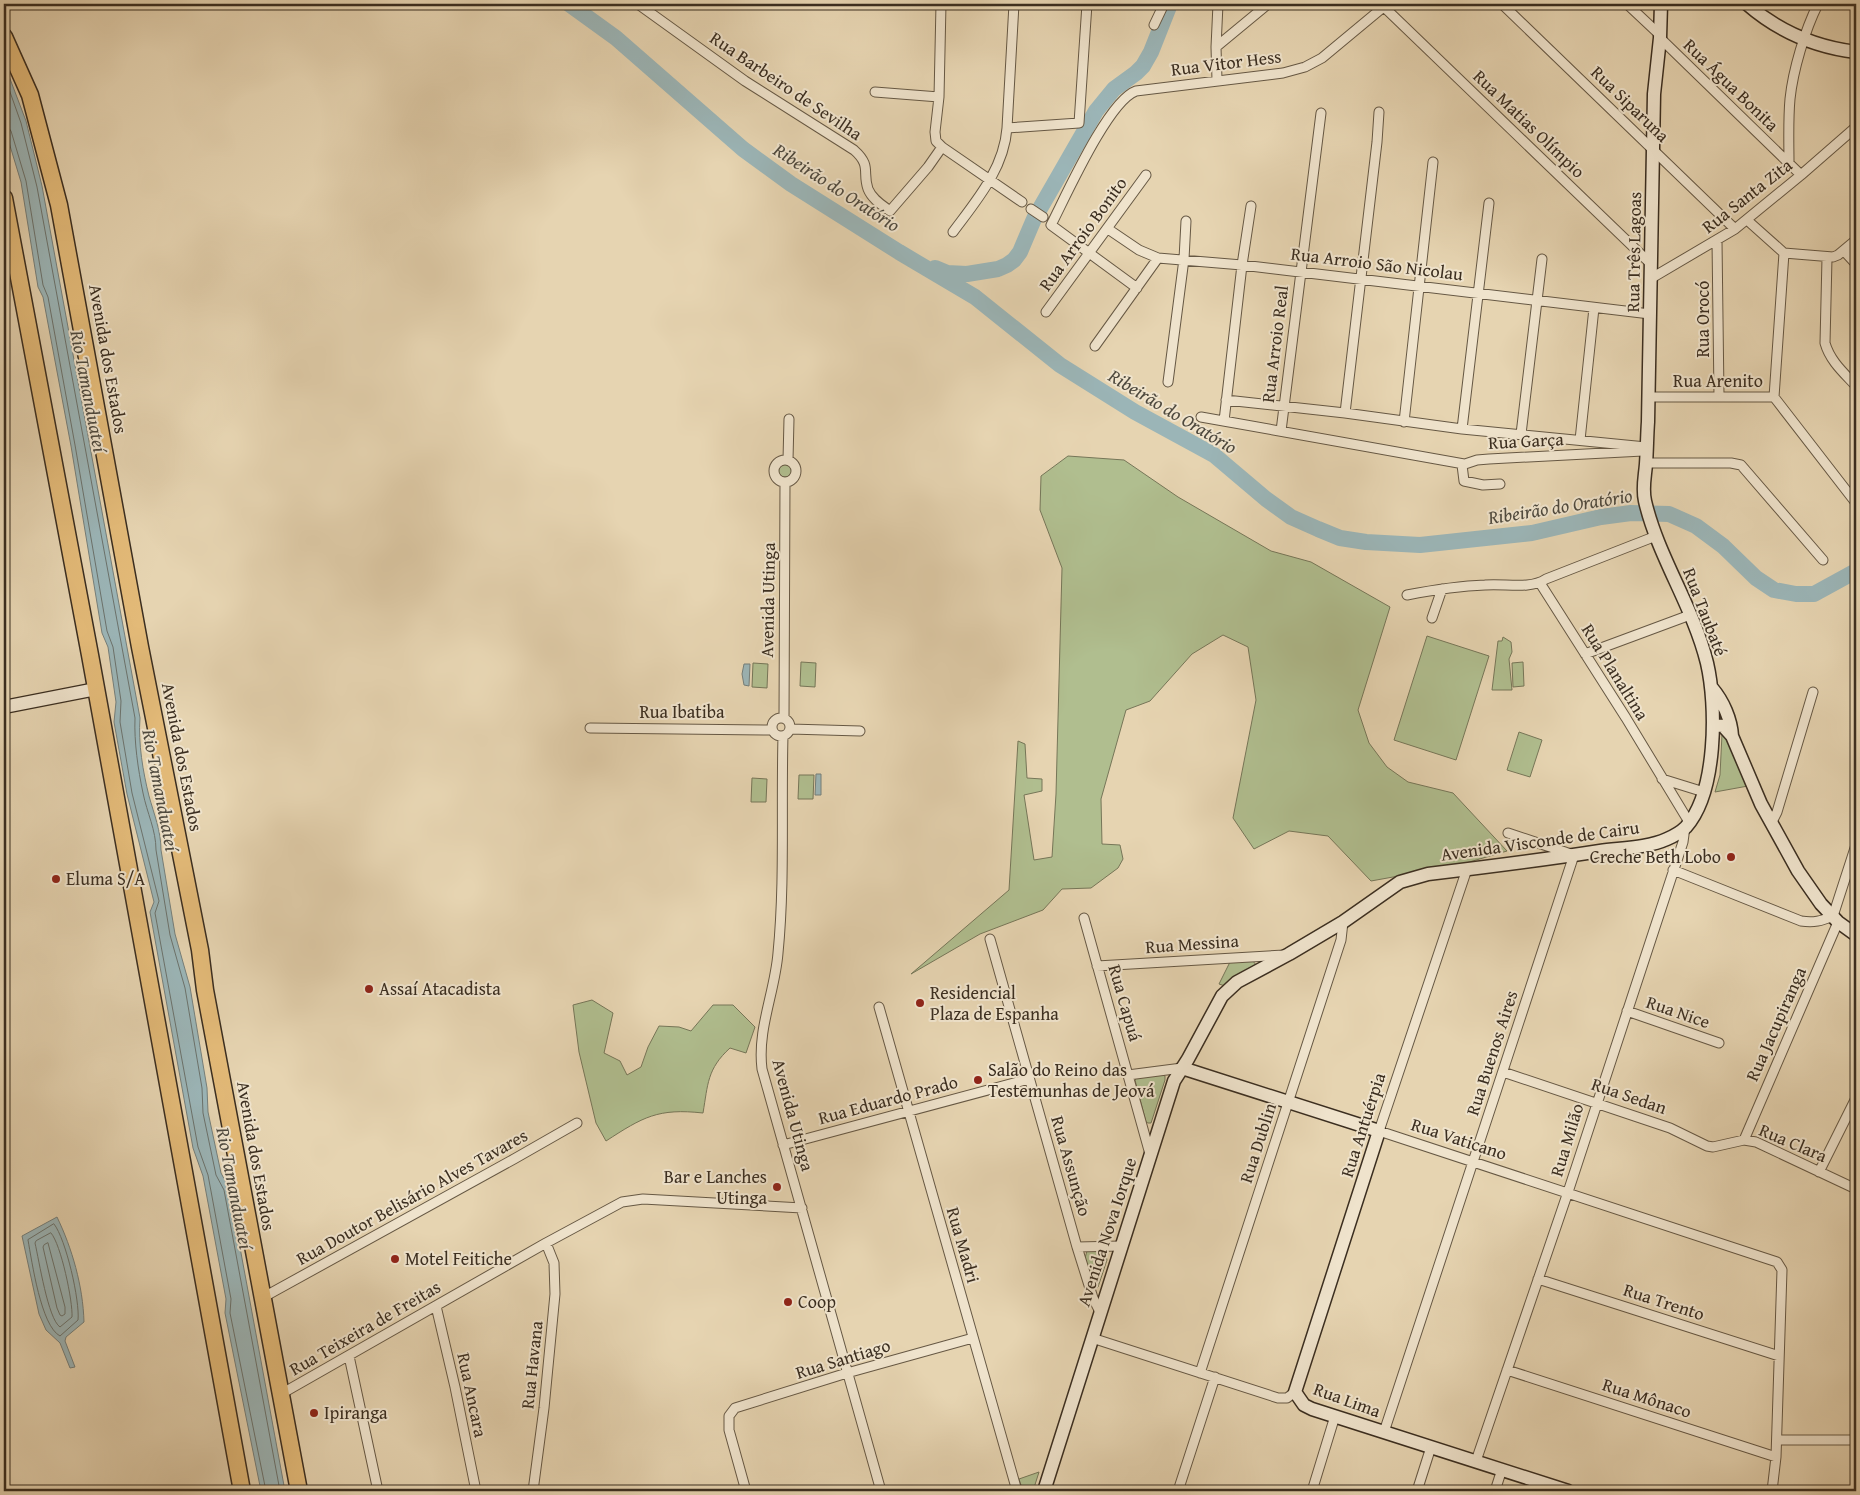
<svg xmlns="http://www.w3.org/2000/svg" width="1860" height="1495" font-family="'Gentium Book Plus',serif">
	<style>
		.green { fill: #b0be8f; stroke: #767658 }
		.water { fill: #9bb5b7; stroke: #757f7b }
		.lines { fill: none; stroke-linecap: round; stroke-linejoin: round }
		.shore { stroke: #6b726c; stroke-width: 1 }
		.river { stroke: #9bb5b7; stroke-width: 16 }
		.street-casing { stroke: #665844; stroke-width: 11 }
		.secondary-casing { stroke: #3b2e20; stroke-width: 15 }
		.highway-casing { stroke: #3b2e20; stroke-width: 19 }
		.street { stroke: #efe3cc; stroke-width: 9 }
		.secondary { stroke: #efe3cc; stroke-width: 12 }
		.highway { stroke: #e3ba78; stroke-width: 16 }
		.poi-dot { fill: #8f2418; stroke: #efe3cc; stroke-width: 2 }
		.labels { text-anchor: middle; stroke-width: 4; stroke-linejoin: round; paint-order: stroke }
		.street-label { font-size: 18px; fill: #3b2e20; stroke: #efe3cc }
		.poi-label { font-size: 18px; fill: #3b2e20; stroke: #efe3cc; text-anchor: start }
		.water-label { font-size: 19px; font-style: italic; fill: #4e493e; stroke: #efe3cc }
	</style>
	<rect width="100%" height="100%" fill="#e6d4b1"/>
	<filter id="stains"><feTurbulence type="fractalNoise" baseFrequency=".004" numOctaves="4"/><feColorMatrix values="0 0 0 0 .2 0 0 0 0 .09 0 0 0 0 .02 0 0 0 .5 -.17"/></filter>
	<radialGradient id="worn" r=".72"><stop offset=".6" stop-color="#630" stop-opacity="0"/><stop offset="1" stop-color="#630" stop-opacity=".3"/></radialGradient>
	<path class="green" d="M1068,456L1124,460L1178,497L1271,551L1311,562L1390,607L1358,710L1369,743L1387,767L1408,782L1453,793L1507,851L1459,865L1371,881L1328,836L1289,831L1254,849L1233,818L1256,700L1248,647L1223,635L1192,654L1150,701L1126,710L1101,799L1102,844L1120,845L1123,859L1118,868L1091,888L1062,889L1043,910L980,934L911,974L1009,890L1018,741L1025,744L1027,778L1042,779V791L1024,795L1034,860L1052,857L1056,794L1062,568L1040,510L1041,476Z
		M778 470a7 7 0 1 1 14 0a7 7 0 1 1-14 0Z
		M1427,636L1489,656L1456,760L1394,740Z
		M1503,637L1511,642L1512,652L1509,659L1512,690H1492L1498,641H1502Z
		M801,662L816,663L815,687L800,686Z
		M1523,662L1524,686L1513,687L1512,663Z
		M753,663L768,664L767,688L752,687Z
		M1519,732L1542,740L1530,777L1507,770Z
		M1725,732L1748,786L1715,792L1720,775L1722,734Z
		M799,775H814L813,799H798Z
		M752,778L767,779L766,802H751Z
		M1253,961L1256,965L1225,986L1219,984L1230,962Z
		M592,1000L613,1013L604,1053L620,1061L627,1075L641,1067L648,1047L659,1026L679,1027L691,1031L713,1005H733L755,1027L746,1053L730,1048C707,1069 708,1084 703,1113C658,1108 643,1117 606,1141L596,1123L579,1052L573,1005Z
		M1162,1075L1165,1076V1080L1152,1120L1151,1123H1148L1146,1122L1135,1080L1137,1078Z
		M1103,1250L1105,1252L1107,1260L1098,1287L1095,1288L1085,1258L1087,1251Z
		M1039,1472L1033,1491H1023L1019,1479Z"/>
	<path class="water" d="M4,63L26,121L42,186L140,718C138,743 143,772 149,796C154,814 161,831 161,850L175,934L190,987L207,1088L208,1112L221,1173L229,1188L285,1491H261L225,1313L226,1299L203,1176L193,1148L150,912L154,902L127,794L114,722L116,702L108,647L102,633L71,446L43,297L38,287L21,182L4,126Z
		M744,664H750L749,686L744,685L742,674Z
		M816,774H821V795H815Z
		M57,1217C72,1248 83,1286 84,1322L66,1337L65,1341L75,1367L70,1368L60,1343L46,1330L39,1314L22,1236Z"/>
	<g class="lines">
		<path class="shore" d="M4,75L21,123L37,187L135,718C134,742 138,769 143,793C147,813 156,830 156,850L170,935L185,988L202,1088L203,1113L216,1175L224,1190L280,1491
			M4,126L8,127L11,131L26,181L43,285L48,297L75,445L107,631L113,647L121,701L120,722L132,793L159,901L155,913L198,1147L208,1175L231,1299L230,1313L266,1491
			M54,1224C66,1239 80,1301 78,1320L60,1336C41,1326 32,1262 28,1240Z
			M51,1233C61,1244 73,1302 72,1317L60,1327C48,1319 39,1260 35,1243L36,1241Z
			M48,1243L65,1307V1314L62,1316L60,1315L57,1308L43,1247L44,1245Z"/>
		<path class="river" d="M569,4L616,38L743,149L791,184L899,252L975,297L1060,365L1135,412L1214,455L1266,499L1291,517L1318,529L1340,538L1366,542L1420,545L1532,533L1601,517L1631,513L1669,514L1696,526L1723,546L1756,578L1774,590L1796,594H1814L1856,571
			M935,268L947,273L967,274L998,269L1007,265L1014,260L1020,252L1034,219L1096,111L1114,89L1136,73L1143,66L1151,52L1170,4"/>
		<defs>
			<path id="street" d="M638,4L745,81L854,150C872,166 862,172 868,189C872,199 882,205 890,211L928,167L942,147
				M941,4L939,97L935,132L936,141L942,147L1022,202
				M1502,4L1735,229
				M1627,4L1660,35
				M1384,7L1651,264
				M1154,25L1164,4
				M1660,38L1801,175
				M1216,47L1268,4
				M1217,80L1216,47L1218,4
				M875,92L939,97
				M1007,128L1079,123L1087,4
				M1789,164C1789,143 1788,121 1790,99C1793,70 1805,30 1818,4
				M1031,209L1043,217
				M1747,220L1784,253L1833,257L1838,255L1856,240
				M1108,229L1139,250L1158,258L1242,265L1650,314
				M953,232C976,201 1004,169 1007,128L1014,4
				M1717,241L1719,396
				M1844,251L1856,264
				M1827,258L1825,343C1830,361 1844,373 1856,386
				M1650,279L1735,229L1801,175L1856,127
				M1137,288L1051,225C1066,196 1108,101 1136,91L1283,73L1305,67L1322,58L1387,4
				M1046,312L1146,175
				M1095,346L1158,258
				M1168,382L1184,259L1186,221
				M1648,397H1774L1856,503
				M1774,397L1784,253
				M1226,400L1345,413L1462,429L1646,447
				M1345,413L1377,142L1379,112
				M1201,417L1464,464
				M1224,421L1242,265L1251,206
				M1404,422L1433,162
				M1462,429L1489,203
				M1281,431L1321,113
				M1521,434L1542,259
				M1580,440L1594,308
				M788,460L789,419
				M774 471a11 11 0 1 1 22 0a11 11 0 1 1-22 0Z
				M1646,463H1731L1741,465L1823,560
				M1500,484L1483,485L1464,481L1462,465L1477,460L1489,459L1643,451
				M1540,583L1626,718L1689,822
				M1407,595C1433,590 1458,586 1485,585C1505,583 1529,590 1546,579L1656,536
				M1432,618L1442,589
				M1585,654L1690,615
				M772 727a9 9 0 1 1 18 0a9 9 0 1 1-18 0Z
				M784,718L785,482
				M590,728L772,730
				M790,729L860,731
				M783,736C781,808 785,882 778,953C775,992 757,1029 762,1069L881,1491
				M1662,779L1704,792
				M1771,824L1777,812L1813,692
				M1467,869L1379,1131L1777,1262L1782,1270L1776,1457L1772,1491
				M1673,870L1801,921C1814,923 1821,921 1833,916L1856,845
				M1084,918L1150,1154
				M990,939L1077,1247L1093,1298L1100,1312
				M1097,966L1284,955
				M879,1007L1017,1491
				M1627,1011L1719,1043
				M1503,1072L1670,1128L1707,1146L1713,1147L1744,1140L1756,1142L1856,1189
				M1128,1075L1182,1068
				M1744,1140L1838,922
				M783,1145L1029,1079
				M1819,1172L1856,1098
				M1077,1247L1121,1246
				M1538,1279L1779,1356
				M262,1298L514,1159L577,1123
				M436,1306L455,1387L476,1491
				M1092,1338L1278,1398H1287L1295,1392
				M349,1356L378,1491
				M1507,1370L1776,1457
				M1200,1373L1341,940L1343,922
				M281,1394L546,1243L622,1202L643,1199L802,1208
				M1384,1432L1574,855L1508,833
				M1777,1440H1856
				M1476,1461L1568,1192L1683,842L1685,827
				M533,1491L544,1408L555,1294L554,1263L546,1243
				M746,1491L729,1430V1416L735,1408L847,1373L973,1338
				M1178,1491L1215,1377
				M1312,1491L1335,1416
				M1417,1491L1431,1447
				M1495,1491L1502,1469"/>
			<path id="secondary" d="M1747,4C1778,31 1815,47 1856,52
				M1712,688C1723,701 1731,719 1732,736
				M4,707L96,689
				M1713,725L1723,726L1732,736L1761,804L1798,871L1821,904L1838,922L1856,935
				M1182,1068L1379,1131L1295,1392L1304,1405L1312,1409L1568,1491
				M1044,1491L1174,1081L1188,1059L1222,996L1237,982L1289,954L1343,922L1400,882L1428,874C1486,867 1543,860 1600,851C1621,848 1647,848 1667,839C1674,836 1681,832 1686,827C1717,792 1717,706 1707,663C1693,606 1658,557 1645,501C1642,488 1645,477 1646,464C1647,450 1647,436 1648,422L1654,94L1660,38L1661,4"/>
			<path id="highway" d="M4,37L30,95L59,205L140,647L200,950L205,990L299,1491
				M4,198L90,655L242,1491"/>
		</defs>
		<use href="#street" class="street-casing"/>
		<use href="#secondary" class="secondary-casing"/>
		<use href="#highway" class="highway-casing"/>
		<use href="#street" class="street"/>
		<use href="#secondary" class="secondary"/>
		<use href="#highway" class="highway"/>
	</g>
	<g class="poi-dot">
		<circle cx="1731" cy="857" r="5"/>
		<circle cx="56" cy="879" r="5"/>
		<circle cx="369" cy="989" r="5"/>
		<circle cx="920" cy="1003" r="5"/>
		<circle cx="978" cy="1080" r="5"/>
		<circle cx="777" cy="1187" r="5"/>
		<circle cx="395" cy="1259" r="5"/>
		<circle cx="788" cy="1302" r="5"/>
		<circle cx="314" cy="1413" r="5"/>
	</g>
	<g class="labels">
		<g class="street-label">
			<text transform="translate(1226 63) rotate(-7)" y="6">Rua Vitor Hess</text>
			<text transform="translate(1731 85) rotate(44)" y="6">Rua Água Bonita</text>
			<text transform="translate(786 86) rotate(34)" y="6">Rua Barbeiro de Sevilha</text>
			<text transform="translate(1630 104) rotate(44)" y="6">Rua Siparuna</text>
			<text transform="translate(1529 124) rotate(44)" y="6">Rua Matias Olímpio</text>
			<text transform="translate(1747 196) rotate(-38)" y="6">Rua Santa Zita</text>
			<text transform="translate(1083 234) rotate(-54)" y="6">Rua Arroio Bonito</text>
			<text transform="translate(1634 252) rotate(-89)" y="6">Rua Três Lagoas</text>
			<text transform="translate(1377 264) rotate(7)" y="6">Rua Arroio São Nicolau</text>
			<text transform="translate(1703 319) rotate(-90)" y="6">Rua Orocó</text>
			<text transform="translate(1275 344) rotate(-83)" y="6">Rua Arroio Real</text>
			<text transform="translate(108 359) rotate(80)" y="6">Avenida dos Estados</text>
			<text x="1718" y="387">Rua Arenito</text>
			<text transform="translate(1526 441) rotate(-3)" y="6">Rua Garça</text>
			<text transform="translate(768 600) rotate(-89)" y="6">Avenida Utinga</text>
			<text transform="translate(1705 612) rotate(69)" y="6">Rua Taubaté</text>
			<text transform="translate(1615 672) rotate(58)" y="6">Rua Planaltina</text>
			<text x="682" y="718">Rua Ibatiba</text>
			<text transform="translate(182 757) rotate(79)" y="6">Avenida dos Estados</text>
			<text transform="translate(1540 841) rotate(-8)" y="6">Avenida Visconde de Cairu</text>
			<text transform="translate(1192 944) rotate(-4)" y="6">Rua Messina</text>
			<text transform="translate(1125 1003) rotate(74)" y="6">Rua Capuá</text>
			<text transform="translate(1678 1012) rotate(19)" y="6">Rua Nice</text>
			<text transform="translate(1776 1024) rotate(-66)" y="6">Rua Jacupiranga</text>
			<text transform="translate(1492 1053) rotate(-72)" y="6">Rua Buenos Aires</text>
			<text transform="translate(1629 1096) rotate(19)" y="6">Rua Sedan</text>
			<text transform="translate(888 1100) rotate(-15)" y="6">Rua Eduardo Prado</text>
			<text transform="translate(793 1115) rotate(75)" y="6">Avenida Utinga</text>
			<text transform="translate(1363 1125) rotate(-72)" y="6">Rua Antuérpia</text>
			<text transform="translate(1459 1139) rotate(18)" y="6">Rua Vaticano</text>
			<text transform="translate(1567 1140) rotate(-73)" y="6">Rua Milão</text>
			<text transform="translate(1258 1143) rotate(-72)" y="6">Rua Dublin</text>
			<text transform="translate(1793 1143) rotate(23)" y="6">Rua Clara</text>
			<text transform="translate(256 1156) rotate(80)" y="6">Avenida dos Estados</text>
			<text transform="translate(1071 1166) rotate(74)" y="6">Rua Assunção</text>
			<text transform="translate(412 1197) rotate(-29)" y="6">Rua Doutor Belisário Alves Tavares</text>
			<text transform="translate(1107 1232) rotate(-72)" y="6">Avenida Nova Iorque</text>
			<text transform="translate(963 1245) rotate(74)" y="6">Rua Madri</text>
			<text transform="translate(1664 1302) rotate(18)" y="6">Rua Trento</text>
			<text transform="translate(365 1328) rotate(-30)" y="6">Rua Teixeira de Freitas</text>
			<text transform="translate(843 1359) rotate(-17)" y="6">Rua Santiago</text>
			<text transform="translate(532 1365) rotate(-84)" y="6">Rua Havana</text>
			<text transform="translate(472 1395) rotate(78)" y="6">Rua Ancara</text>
			<text transform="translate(1647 1398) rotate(18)" y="6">Rua Mônaco</text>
			<text transform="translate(1347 1400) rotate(20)" y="6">Rua Lima</text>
		</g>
		<g class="poi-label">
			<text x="1721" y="863" text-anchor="end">Creche Beth Lobo</text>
			<text x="66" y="885">Eluma S/A</text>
			<text x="379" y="995">Assaí Atacadista</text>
			<text x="930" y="999">Residencial<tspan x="930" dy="21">Plaza de Espanha</tspan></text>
			<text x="988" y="1076">Salão do Reino das<tspan x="988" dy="21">Testemunhas de Jeová</tspan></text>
			<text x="767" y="1183" text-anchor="end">Bar e Lanches<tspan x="767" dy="21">Utinga</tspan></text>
			<text x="405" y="1265">Motel Feitiche</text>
			<text x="798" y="1308">Coop</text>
			<text x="324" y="1419">Ipiranga</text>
		</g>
		<g class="water-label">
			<text transform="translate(837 187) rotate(33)" y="7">Ribeirão do Oratório</text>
			<text transform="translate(89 391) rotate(79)" y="7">Rio Tamanduateí</text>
			<text transform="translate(1173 411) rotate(31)" y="7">Ribeirão do Oratório</text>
			<text transform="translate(1560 506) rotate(-9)" y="7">Ribeirão do Oratório</text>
			<text transform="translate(161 790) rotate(79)" y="7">Rio Tamanduateí</text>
			<text transform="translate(235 1188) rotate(79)" y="7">Rio Tamanduateí</text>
		</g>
	</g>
	<rect width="1860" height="1495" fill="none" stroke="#e6d4b1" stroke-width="20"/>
	<rect x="5" y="5" width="1850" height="1485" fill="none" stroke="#3b2e20" stroke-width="2.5"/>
	<rect x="10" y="10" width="1840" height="1475" fill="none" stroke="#3b2e20"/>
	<rect width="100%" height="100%" filter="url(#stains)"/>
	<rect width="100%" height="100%" fill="url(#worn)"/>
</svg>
